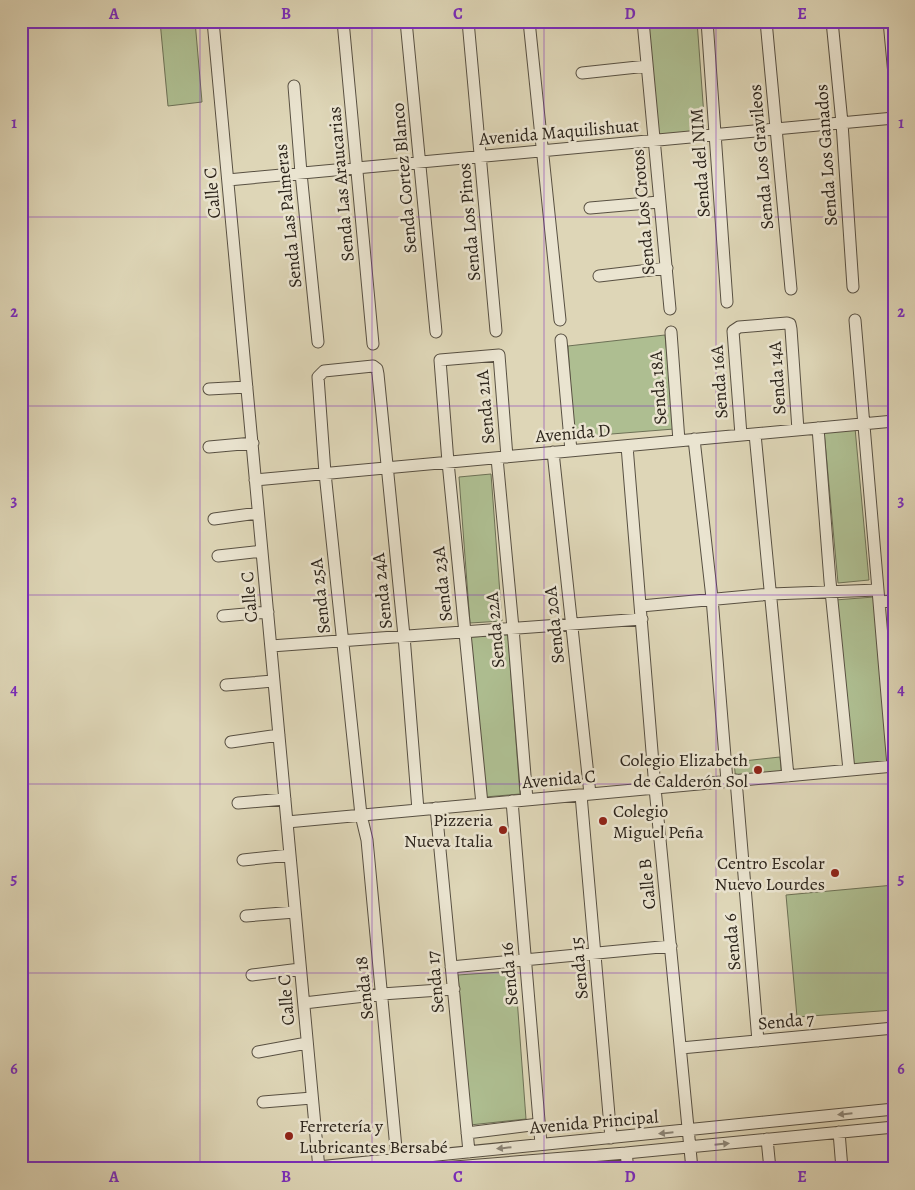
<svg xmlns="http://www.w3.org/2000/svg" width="915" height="1190" font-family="Alegreya,serif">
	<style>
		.green { fill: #aebe91; stroke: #6d7156 }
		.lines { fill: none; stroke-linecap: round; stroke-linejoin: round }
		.minor-casing { stroke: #585042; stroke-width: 13 }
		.minor { stroke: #eae4d0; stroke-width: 11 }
		.oneway { fill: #8b8476 }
		.grid { fill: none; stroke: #7b2cbf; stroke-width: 1; stroke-opacity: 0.55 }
		.poi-dot { fill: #8f2418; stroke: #eae4d0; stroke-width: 2 }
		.labels { text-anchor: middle; stroke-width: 5; stroke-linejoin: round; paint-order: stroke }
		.street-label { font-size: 18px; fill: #2c241b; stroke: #eae4d0 }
		.poi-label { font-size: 18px; fill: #2c241b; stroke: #eae4d0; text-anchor: end }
		.neatline { fill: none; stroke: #7b2cbf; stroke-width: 2 }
		.grid-label { font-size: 16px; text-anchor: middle; font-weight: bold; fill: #7b2cbf }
	</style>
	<rect width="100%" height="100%" fill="#ded6b7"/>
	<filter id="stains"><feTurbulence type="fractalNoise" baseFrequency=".004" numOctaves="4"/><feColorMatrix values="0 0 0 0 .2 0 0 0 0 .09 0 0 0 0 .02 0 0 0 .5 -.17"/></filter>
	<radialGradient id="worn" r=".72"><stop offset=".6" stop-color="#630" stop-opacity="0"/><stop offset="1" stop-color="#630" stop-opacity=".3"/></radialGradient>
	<path class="green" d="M160,21H195L202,102L168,106Z
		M648,21H697L705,130L658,135Z
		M665,335L674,429L574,437L568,346Z
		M855,428L869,580L838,583L824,431Z
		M491,474L502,621L470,623L459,477Z
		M874,597L890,763L852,766L835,600Z
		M508,635L520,794L485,797L471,637Z
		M780,757L782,779L736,782L734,762Z
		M894,885V1010L797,1017L786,895Z
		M515,971L526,1119L470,1125L458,975Z"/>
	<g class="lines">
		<defs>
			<path id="minor" d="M213,21L319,1169
				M343,21L373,344
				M406,21L436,332
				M468,21L496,331
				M529,21L560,320
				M643,21L670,309
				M707,21L727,302
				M766,21L791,289
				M832,21L842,123L853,287
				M889,21L894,75
				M582,73L647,66
				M294,86L301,173L318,342
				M228,180L894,118
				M590,208L659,202
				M599,276L667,268
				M855,320L893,766
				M671,332L679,441
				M561,340L571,451
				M209,389L247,387
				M818,428L830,581L849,770
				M755,434L788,776
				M741,435L733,331L739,327L787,323L790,324L791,329L798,430
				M694,439L712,598L727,781
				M627,446L655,788L692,1169
				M209,447L253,443
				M553,452L590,794
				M497,458L513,628L527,800
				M255,480L894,421
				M214,519L258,513
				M218,556L262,551
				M879,602L894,601
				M641,606L771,594L878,590
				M223,616L268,612
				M271,646L642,619
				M226,685L273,681
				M231,742L279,735
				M736,780L758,1041
				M581,795L611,1138
				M512,801L541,1144
				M238,803L285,799
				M482,804L448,462L440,360L499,355L507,457
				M436,808L469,1152
				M287,822L894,766
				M243,860L290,855
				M246,916L295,912
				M451,967L671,946
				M252,975L300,969
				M304,1003L382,994L454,989
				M681,1048L894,1028
				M258,1052L307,1043
				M263,1102L312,1098
				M839,1132L842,1169
				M467,1133L539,1124
				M767,1139L770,1169
				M626,1153L628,1169
				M397,1159L367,840L361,815L325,473L318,377L324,371L373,366L377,369L378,374L404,636L418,810
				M298,1169L894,1109
				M430,1169L626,1153L894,1127"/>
		</defs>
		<use href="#minor" class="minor-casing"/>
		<use href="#minor" class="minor"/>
	</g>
	<defs><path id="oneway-solid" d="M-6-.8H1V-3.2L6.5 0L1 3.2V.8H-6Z" transform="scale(1.25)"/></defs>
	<g class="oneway">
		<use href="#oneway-solid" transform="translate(845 1114) rotate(174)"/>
		<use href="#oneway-solid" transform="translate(666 1133) rotate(174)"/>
		<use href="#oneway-solid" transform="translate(722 1144) rotate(-6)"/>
		<use href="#oneway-solid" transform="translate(504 1148) rotate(174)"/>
	</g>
	<path class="grid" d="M200,21V1169M372,21V1169M544,21V1169M716,21V1169M21,217H894M21,406H894M21,595H894M21,784H894M21,973H894"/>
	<g class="poi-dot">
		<circle cx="758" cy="770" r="5"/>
		<circle cx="603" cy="821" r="5"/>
		<circle cx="503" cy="830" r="5"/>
		<circle cx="835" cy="873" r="5"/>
		<circle cx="289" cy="1136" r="5"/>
	</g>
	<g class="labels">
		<g class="street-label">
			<text transform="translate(559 132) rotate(-5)" y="6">Avenida Maquilishuat</text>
			<text transform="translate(826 155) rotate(-94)" y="6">Senda Los Ganados</text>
			<text transform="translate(761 157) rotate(-95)" y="6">Senda Los Gravileos</text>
			<text transform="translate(700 163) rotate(-94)" y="6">Senda del NIM</text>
			<text transform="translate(404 178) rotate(-95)" y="6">Senda Cortez Blanco</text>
			<text transform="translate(341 184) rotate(-95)" y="6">Senda Las Araucarias</text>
			<text transform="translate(212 193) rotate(-95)" y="6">Calle C</text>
			<text transform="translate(643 212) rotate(-95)" y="6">Senda Los Crotos</text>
			<text transform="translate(288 216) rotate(-96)" y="6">Senda Las Palmeras</text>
			<text transform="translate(469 222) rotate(-95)" y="6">Senda Los Pinos</text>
			<text transform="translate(777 378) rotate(-94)" y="6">Senda 14A</text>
			<text transform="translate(719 382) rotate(-94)" y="6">Senda 16A</text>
			<text transform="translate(658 388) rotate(-94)" y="6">Senda 18A</text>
			<text transform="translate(485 407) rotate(-95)" y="6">Senda 21A</text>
			<text transform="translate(573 433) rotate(-5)" y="6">Avenida D</text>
			<text transform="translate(442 584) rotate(-96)" y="6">Senda 23A</text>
			<text transform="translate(382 591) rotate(-96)" y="6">Senda 24A</text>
			<text transform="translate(320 596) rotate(-96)" y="6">Senda 25A</text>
			<text transform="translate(249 597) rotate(-95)" y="6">Calle C</text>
			<text transform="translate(554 625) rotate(-96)" y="6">Senda 20A</text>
			<text transform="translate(495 630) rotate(-95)" y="6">Senda 22A</text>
			<text transform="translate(559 779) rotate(-5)" y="6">Avenida C</text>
			<text transform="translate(647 884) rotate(-96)" y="6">Calle B</text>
			<text transform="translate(732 942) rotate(-95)" y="6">Senda 6</text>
			<text transform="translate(579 968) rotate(-95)" y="6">Senda 15</text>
			<text transform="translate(509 974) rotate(-95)" y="6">Senda 16</text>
			<text transform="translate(435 982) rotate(-95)" y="6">Senda 17</text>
			<text transform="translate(364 988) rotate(-96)" y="6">Senda 18</text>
			<text transform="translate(286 1000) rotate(-95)" y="6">Calle C</text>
			<text transform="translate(786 1021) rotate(-5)" y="6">Senda 7</text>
			<text transform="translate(594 1122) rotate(-5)" y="6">Avenida Principal</text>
		</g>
		<g class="poi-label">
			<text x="748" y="766">Colegio Elizabeth<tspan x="748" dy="21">de Calderón Sol</tspan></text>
			<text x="613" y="817" text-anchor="start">Colegio<tspan x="613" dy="21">Miguel Peña</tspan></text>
			<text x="493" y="826">Pizzeria<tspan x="493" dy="21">Nueva Italia</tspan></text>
			<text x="825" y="869">Centro Escolar<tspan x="825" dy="21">Nuevo Lourdes</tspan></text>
			<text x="299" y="1132" text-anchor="start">Ferretería y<tspan x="299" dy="21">Lubricantes Bersabé</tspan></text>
		</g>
	</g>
	<rect width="915" height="1190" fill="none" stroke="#ded6b7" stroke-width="55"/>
	<rect x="28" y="28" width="860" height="1134" class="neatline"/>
	<g class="grid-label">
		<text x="114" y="19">A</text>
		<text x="286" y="19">B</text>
		<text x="458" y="19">C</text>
		<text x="630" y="19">D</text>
		<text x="802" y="19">E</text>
		<text x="14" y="128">1</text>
		<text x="901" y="128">1</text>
		<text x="14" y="317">2</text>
		<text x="901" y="317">2</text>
		<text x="14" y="506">3</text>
		<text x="901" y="506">3</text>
		<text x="14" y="695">4</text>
		<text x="901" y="695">4</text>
		<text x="14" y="884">5</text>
		<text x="901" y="884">5</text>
		<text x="14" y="1074">6</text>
		<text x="901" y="1074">6</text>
		<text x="114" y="1182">A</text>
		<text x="286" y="1182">B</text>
		<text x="458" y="1182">C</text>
		<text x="630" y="1182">D</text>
		<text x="802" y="1182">E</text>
	</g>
	<rect width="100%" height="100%" filter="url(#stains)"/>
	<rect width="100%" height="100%" fill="url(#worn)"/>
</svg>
